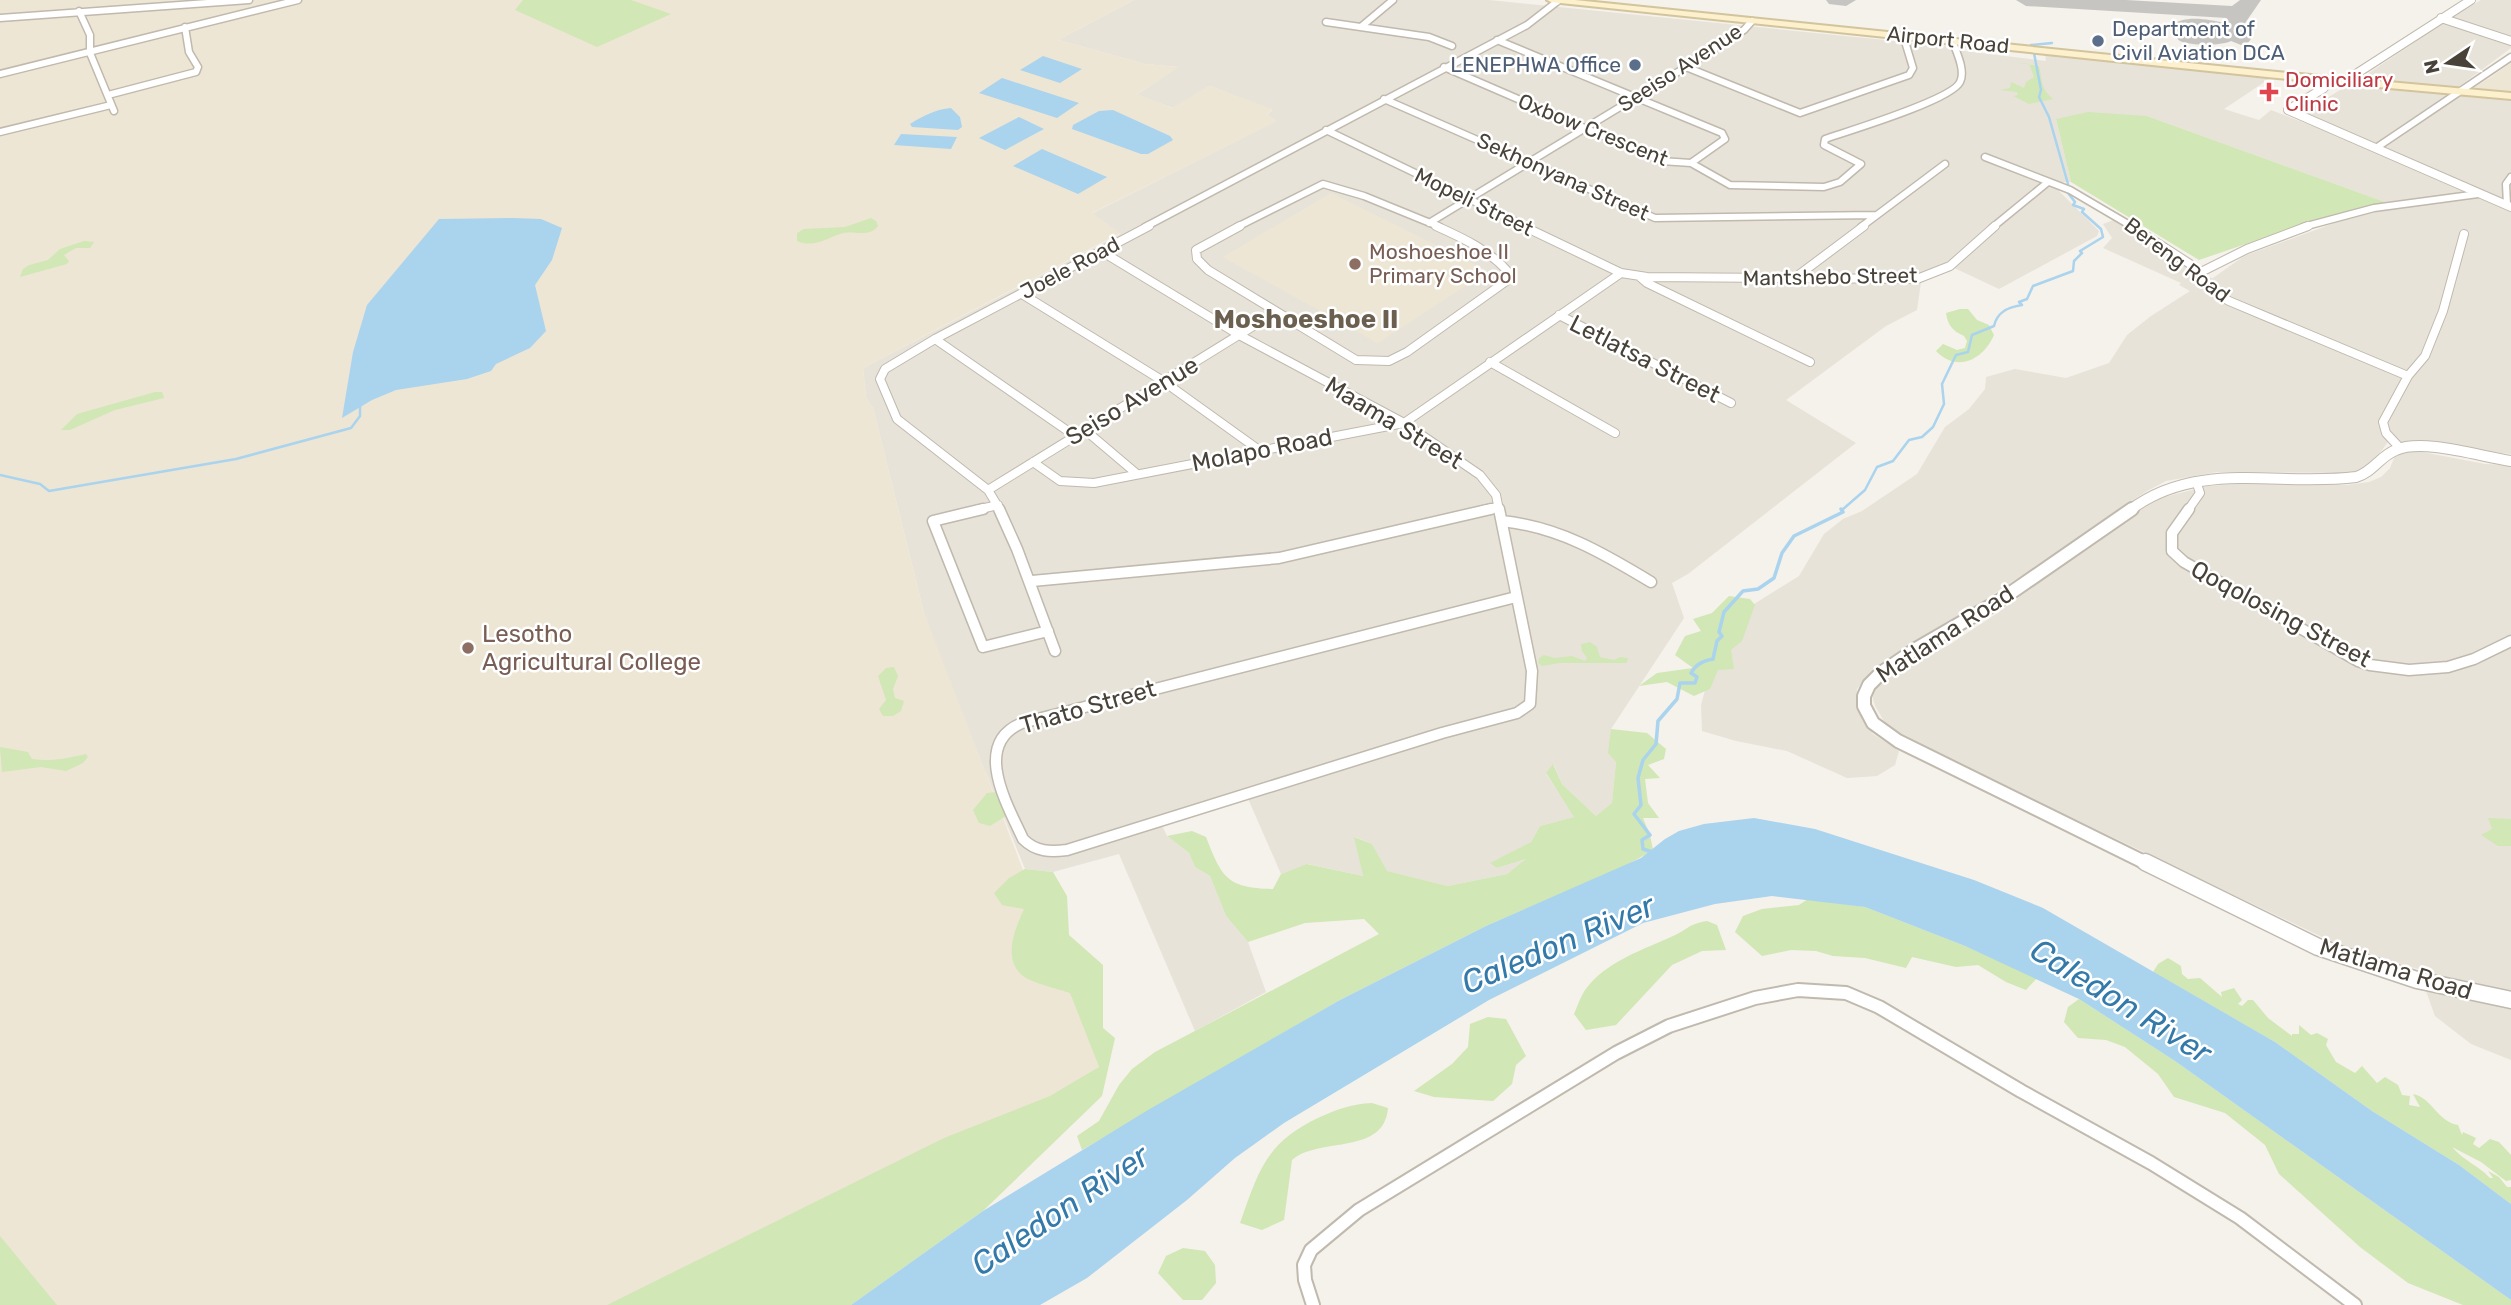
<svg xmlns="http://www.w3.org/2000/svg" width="2511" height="1305" font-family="Rubik,sans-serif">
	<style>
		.residential { fill: #e8e3d9 }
		.education { fill: #ede6d5 }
		.green { fill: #d1e7b5 }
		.water { fill: #aad3ee }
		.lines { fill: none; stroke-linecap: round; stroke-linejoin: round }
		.stream-far1 { stroke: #aad3ee; stroke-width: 2.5 }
		.stream { stroke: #aad3ee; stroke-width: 3.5 }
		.taxiway { fill: #c7c5c2; fill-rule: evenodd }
		.minor-far3-casing { stroke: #c0b9ad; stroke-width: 9 }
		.minor-far2-casing { stroke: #c0b9ad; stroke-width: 10 }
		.minor-far1-casing { stroke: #c0b9ad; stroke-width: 13 }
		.minor-casing { stroke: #c0b9ad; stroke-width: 16 }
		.tertiary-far3-casing { stroke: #c0b9ad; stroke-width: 10 }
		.tertiary-far2-casing { stroke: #c0b9ad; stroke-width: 12 }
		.tertiary-far1-casing { stroke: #c0b9ad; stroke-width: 16 }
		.tertiary-casing { stroke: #c0b9ad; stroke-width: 19 }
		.secondary-casing { stroke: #d2c49c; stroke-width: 4 }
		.minor-far3 { stroke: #fff; stroke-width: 6 }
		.minor-far2 { stroke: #fff; stroke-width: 8 }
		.minor-far1 { stroke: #fff; stroke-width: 10 }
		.minor { stroke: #fff; stroke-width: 12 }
		.tertiary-far3 { stroke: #fff; stroke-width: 8 }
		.tertiary-far2 { stroke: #fff; stroke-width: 10 }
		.tertiary-far1 { stroke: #fff; stroke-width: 12 }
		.tertiary { stroke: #fff; stroke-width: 16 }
		.secondary { fill: #fcf0cd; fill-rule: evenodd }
		.service-dot { fill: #5c6f8a; stroke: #fff; stroke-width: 2.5 }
		.health-dot { fill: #e0444e; stroke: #fff; stroke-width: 2.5 }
		.education-dot { fill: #8d6e63; stroke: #fff; stroke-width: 2.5 }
		.labels { text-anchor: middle; stroke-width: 5; stroke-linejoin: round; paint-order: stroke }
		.far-service-label { font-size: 21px; fill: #4e5e75; stroke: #fff; text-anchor: start }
		.far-street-label { font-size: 21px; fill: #484239; stroke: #fff }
		.far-health-label { font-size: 21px; fill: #be3a42; stroke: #fff; text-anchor: start }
		.far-education-label { font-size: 21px; fill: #785e54; stroke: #fff; text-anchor: start }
		.street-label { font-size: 24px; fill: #484239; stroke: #fff }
		.education-label { font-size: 24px; fill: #785e54; stroke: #fff; text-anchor: start }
		.far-district-label { font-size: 26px; font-weight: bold; fill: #6b6050; stroke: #fff }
		.near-water-label { font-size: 32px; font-style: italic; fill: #3379a9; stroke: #fff }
	</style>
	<rect width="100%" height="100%" fill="#f5f1eb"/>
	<path class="residential" d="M1134,0H1489L1945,46L1948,49L2046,61L2045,54L2272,77L2224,109L2259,120L2271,110L2398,159L2466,190L2465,193L2385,202L2147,116L2056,119L2071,182H2061L2059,191L2099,231L2097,236L1999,289L1950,266L1918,279L1921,282L1917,310L1886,326L1786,400L1856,443L1688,574L1672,583L1684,618L1611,729L1616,762L1612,804L1596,816L1562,784L1554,765L1546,774L1575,817L1540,826L1531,842L1491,863L1497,868L1529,858L1507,874L1448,886L1386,871L1372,844L1355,837L1363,876L1308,864L1281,874L1246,794L1160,821L1167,836L1189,853L1195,867L1210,876L1226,916L1248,942L1266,992L1195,1031L1119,854L1053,872L1025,869L949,683L924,613L873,408L866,398L863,368L1120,234L1091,214L1276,121L1267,115L1272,110L1210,86L1173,108L1136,95L1178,67L1145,64L1058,40Z
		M2481,0H2511V38L2452,18Z
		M2446,21L2511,43V48L2457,88L2366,80L2363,77Z
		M2348,85L2511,97V204L2303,113Z
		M2476,197L2511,210V454L2388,442L2368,468L2356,473L2217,472L2166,481L2147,491L1940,630L1867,676L1857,689L1856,701L1863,721L1873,734L1899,751L1895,765L1877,776L1847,778L1787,751L1736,741L1702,731L1701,705L1708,679L1746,609L1799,576L1824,534L1843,519L1862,511L1917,474L1945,427L1969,409L1985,389L1986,377L2015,369L2066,378L2109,363L2127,335L2151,316L2190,291L2179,285L2181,283L2103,248L2112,238L2103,224L2116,219L2156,244L2185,266L2191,274L2213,278L2244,256L2340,221L2404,205Z
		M2405,451H2417L2485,464L2511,465V1060L2471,1044L2435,1016L2418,969L2345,948L1980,774L1887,726L1875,706L1872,695L1879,683L1949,645L1996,614L2152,500L2208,486L2250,483L2347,485L2369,482L2381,477L2390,468L2395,456Z"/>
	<path class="education" d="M0,0H1134L1058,40L1145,64L1179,67L1137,94L1172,108L1210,86L1272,109L1267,115L1277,121L1092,213L1120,233L863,368L866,398L873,408L924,613L1099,1067L733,1305H0Z
		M2511,63V93L2472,89L2491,77Z
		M1331,193L1488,271L1378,343L1223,257Z"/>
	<path class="green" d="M523,0H631L671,14L597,47L515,10Z
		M2006,61L2039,66C2043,83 2040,87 2053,99L2029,104L2013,96L2018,95L2017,92L2000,90L2010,88L2011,82L2024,88L2026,82L2034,77L2029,64Z
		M2088,112L2147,116L2385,202L2313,221L2199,260L2071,182L2056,119Z
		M871,218L876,221L878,226C868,239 854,229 840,234C825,239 814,248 797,241V233L804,229L845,227Z
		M84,241L94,242L90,248H76L64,255L69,261L67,264L20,277L23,269L29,265L48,260L60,249Z
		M1960,309H1968L1977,320L1989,325L1994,335C1983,360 1957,373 1936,351L1943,344L1957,350L1965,348L1967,341L1964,336C1953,331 1948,326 1946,313Z
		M155,392H162L164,398L115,410L70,430H61L77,414Z
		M1729,596L1750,599L1755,605L1742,641L1731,650L1734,669L1718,670L1710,689L1694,696L1667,682L1639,686L1657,673L1693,668L1675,655L1685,636L1701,631L1693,619L1712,613Z
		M1590,642L1597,647L1600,657L1614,660L1620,657L1628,658L1627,663H1560L1542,666L1538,663L1539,658L1544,655L1555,658L1572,656L1585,661L1587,658L1582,651L1581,644Z
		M894,667L898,676L893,689L895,698L904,701L901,711L893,716H883L879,709L886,700L878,676L886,668Z
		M1611,729L1647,733L1666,749L1664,759L1648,765L1660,778L1645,779L1648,803L1659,818H1643L1650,835L1653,850L1627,865L1486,926L1340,1000L1082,1150L1077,1136L1099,1121L1119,1085L1132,1069L1155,1052L1379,934L1364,919L1305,923L1248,942L1226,916L1210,876L1195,867L1189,853L1167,836L1192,831L1206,837C1222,878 1227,888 1273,889L1281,874L1307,864L1363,876L1354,837L1372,844L1387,871L1448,886L1507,874L1526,859L1497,868L1490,863L1531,842L1540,826L1574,817L1546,773L1553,764L1562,784L1596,816L1612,803L1616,762L1608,753Z
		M0,747L28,752L32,759C52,762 67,758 86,754L88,757L83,763L66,771L41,767L2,772Z
		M997,792L1000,793L1006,816L990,826L979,823L973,810L987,793Z
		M2488,818L2511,819V846H2498L2481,835L2492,829Z
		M1025,869L1053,872L1067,896L1069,935L1103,965V1028L1115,1038L1102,1096L983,1211L851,1305H607L944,1138L1050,1096L1099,1067L1070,993C1059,989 1032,983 1023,976C1002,959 1015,929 1024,909L1002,905L994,893L1009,878Z
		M1808,899L1865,907L1965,946L2037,978L2026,990L2006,982L1978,965L1956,967L1912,957L1906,968L1865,958L1833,956L1816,951L1791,950L1762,956L1735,932L1743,916L1762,909L1799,905Z
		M1707,921L1717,925L1726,950L1702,951L1672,965L1616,1025L1586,1030L1574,1014C1578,1005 1582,992 1589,985C1610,960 1645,949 1673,936C1689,929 1688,924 1707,921Z
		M2168,958L2181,966L2182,974L2188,979L2200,978L2222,997L2221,992L2234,988L2242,1000L2238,1004L2242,1006L2248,1000H2253L2268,1018L2292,1036V1034H2299V1025L2311,1035L2317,1033L2328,1039L2326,1045L2336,1062L2355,1073L2362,1066L2377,1083L2385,1077L2398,1085L2402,1095L2410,1096L2409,1105L2420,1107L2413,1094C2432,1098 2438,1122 2458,1125L2462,1135L2463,1132L2476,1138L2473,1144L2479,1148L2490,1139L2499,1142L2511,1155V1180L2506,1181L2481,1162L2452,1147C2464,1161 2478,1165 2490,1178H2493L2488,1171L2499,1177L2507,1187H2511V1204L2459,1165L2372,1111L2275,1042L2153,972L2158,964Z
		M2079,999L2175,1061L2511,1300V1305H2463L2408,1283L2360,1247L2279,1174L2265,1145L2225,1113L2174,1097L2158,1074L2125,1047L2106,1040L2078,1038L2064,1022L2068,1007Z
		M1488,1017L1506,1019L1526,1056L1516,1065L1512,1084L1493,1101L1434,1097L1414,1091L1452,1064L1468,1047L1470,1024Z
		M1372,1103L1388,1108C1384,1156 1320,1136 1292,1160L1284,1220L1262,1230L1240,1223C1259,1170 1266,1142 1320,1117C1338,1109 1352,1104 1372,1103Z
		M0,1236L57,1305H0Z
		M1183,1248L1205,1251L1215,1265L1216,1283L1202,1300H1183L1158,1273L1166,1256Z"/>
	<path class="water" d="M1043,56L1082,69L1060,83L1020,70Z
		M1002,78L1079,103L1057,118L979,93Z
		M951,108L960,117L962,127L958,130L912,127L910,124C923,116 936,109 951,108Z
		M1113,110L1170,136L1173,140L1148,154H1141L1072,129L1073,125L1099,111Z
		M1019,117L1044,129L1005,150L979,138Z
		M901,134L957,137L951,149L894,145Z
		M1042,149L1107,177L1078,194L1013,166Z
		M513,218L541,219L562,228L552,260L535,285L546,331L530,348L496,364L491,371L467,379L396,390L372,400L342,418L353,352L367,305L439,219Z
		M1754,818L1815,829L1974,880L2043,908L2275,1042L2372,1111L2459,1165L2511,1204V1300L2175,1061L2079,999L1965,946L1865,907L1772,896L1715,904L1643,923L1489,1000L1284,1123L1235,1158L1187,1200L1087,1278L1040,1305H851L983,1211L1148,1110L1340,1000L1486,926L1641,858L1665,839L1679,831L1704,824Z"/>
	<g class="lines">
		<path class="stream-far1" d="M2031,45L2052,43
			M2034,53L2041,90L2039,97L2049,117L2068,184
			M0,475L40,484L49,491L236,459L351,428L360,416V405
			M1842,510L1865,490L1877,467L1893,461L1909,440L1922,437L1933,427L1944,404L1942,384L1956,355L1968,352L1972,335L1994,326C1997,312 2008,307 2022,305L2019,302L2027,299L2033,286L2073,271L2074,261L2082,253L2080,251L2103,237L2101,229L2082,212L2084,209L2073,205L2075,202L2068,193"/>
		<path class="stream" d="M1652,852L1643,849L1642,840L1650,835L1634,814L1641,805L1638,778L1643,760L1656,744L1658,721L1677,699L1680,683H1695L1697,677L1691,673C1696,664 1703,661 1713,659L1717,641L1722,636L1719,632L1724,612L1743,591L1758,589L1774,578L1782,553L1794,536L1843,512L1841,509"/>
		<path class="taxiway" d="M1826,0H1856L1846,6L1829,4Z
			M2016,0H2126L2232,6L2240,0H2261L2241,29L2251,39L2248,43L2241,45L2231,41C2220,46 2192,46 2180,41C2176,38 2172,32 2169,28C2181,14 2208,19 2224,23L2227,18L2026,6Z"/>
		<defs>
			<path id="minor-far3" d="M79,11L90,35V53L114,111
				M0,18L249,0
				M1326,22L1429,37L1452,46
				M1362,26L1393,0
				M1444,67L1661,161L1691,163L1725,139L1722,133L1497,40
				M1686,67L1800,113L1909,75L1913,68L1903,35
				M0,74L298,0
				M108,95L196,72L198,67L189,52L185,27
				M1384,99L1655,218L1876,215
				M1326,130L1527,227
				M0,132L111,105
				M2376,148L2511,57
				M1985,157L2070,190L2133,227
				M1691,163L1730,185L1824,187L1840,182L1861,164L1824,145L1825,139C1848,131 1952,100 1960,82C1966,71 1956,51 1952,40
				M2507,205L2506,184L2511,177
				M1429,223L1686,67L1744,30L1752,21
				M1145,227L1527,25L1558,1
				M1237,227L1323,184L1364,196L1440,227
				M1861,227L1945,164
				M1993,227L2048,182
				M2303,227L2374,208L2478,194"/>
			<path id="minor-far2" d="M1240,226L1196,250L1197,259L1208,270L1356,360L1389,361L1407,352L1505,282L1510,274C1491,251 1463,238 1436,226
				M1523,226L1621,273L1647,277L1917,279L1950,266L1995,226
				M2131,226L2190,264L2210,290L2229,301L2408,376
				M1101,251L1241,336L1404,423L1480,475L1496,495L1499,510
				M2199,273L2247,249L2308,226
				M1640,277L1647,283L1810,362
				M1792,280L1864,226
				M1022,294L1163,381L1259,450
				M1559,315L1731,403
				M935,339L1075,436
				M1490,362L1615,433
				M1085,430L1137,474
				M2400,448L2386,433L2383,422L2408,376L2425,356L2443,311L2464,234
				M1033,462L1060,481L1094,483L1404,423L1621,273
				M988,490L1276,312
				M976,510L998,505
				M1000,510L988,490L897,419L880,379L885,369L935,339L1149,226
				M1483,510L1498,507
				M2188,510L2200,493L2196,481"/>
			<path id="minor-far1" d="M983,509L933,521L983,647L1048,631
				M999,509L1017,549L1055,651
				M1499,509L1532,671L1530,704L1517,713L1442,733L1067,850C1050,852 1036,852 1023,839C1008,806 971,744 1022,723L1516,597
				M2189,509L2172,533V551L2184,562L2358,661L2370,665L2409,670L2448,667L2474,659L2511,641
				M1502,521C1559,527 1603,553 1651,582
				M1032,581L1279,558L1491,509"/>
			<path id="minor" d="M1313,1305L1305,1280L1304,1265L1311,1250L1359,1210L1616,1053L1669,1026L1755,998L1798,990L1846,993L1879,1007L2021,1091L2151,1163L2240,1218L2355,1305"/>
			<path id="tertiary-far3" d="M2441,18L2511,41
				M2324,79V88L2288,110L2511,207
				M2345,81L2471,0"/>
			<path id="tertiary-far2" d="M2130,510C2198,459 2278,487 2356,477C2373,472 2380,456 2396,450C2423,438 2482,457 2511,461"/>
			<path id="tertiary-far1" d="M2132,509L1999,601L1916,649L1881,673L1869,685L1864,696V706L1873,723L1898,741L2148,864"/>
			<path id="tertiary" d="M2145,862L2318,947L2417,980L2511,1000"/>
			<path id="secondary" d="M1547,0H1575L2267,71L2511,93V99L2267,77L1551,2Z"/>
		</defs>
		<use href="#minor-far3" class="minor-far3-casing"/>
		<use href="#minor-far2" class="minor-far2-casing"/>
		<use href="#minor-far1" class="minor-far1-casing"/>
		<use href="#minor" class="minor-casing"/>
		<use href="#tertiary-far3" class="tertiary-far3-casing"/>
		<use href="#tertiary-far2" class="tertiary-far2-casing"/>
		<use href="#tertiary-far1" class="tertiary-far1-casing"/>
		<use href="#tertiary" class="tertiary-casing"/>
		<use href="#secondary" class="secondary-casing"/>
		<use href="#minor-far3" class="minor-far3"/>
		<use href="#minor-far2" class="minor-far2"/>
		<use href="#minor-far1" class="minor-far1"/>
		<use href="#minor" class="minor"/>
		<use href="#tertiary-far3" class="tertiary-far3"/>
		<use href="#tertiary-far2" class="tertiary-far2"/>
		<use href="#tertiary-far1" class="tertiary-far1"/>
		<use href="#tertiary" class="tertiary"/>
		<use href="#secondary" class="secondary"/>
	</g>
	<g class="service-dot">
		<circle cx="2098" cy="41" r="7"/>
		<circle cx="1635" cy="65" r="7"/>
	</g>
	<path class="health-dot" d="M2265.5 81.5h7v7h7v7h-7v7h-7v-7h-7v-7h7z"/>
	<g class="education-dot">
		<circle cx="1355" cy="264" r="7"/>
		<circle cx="468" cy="648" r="7"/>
	</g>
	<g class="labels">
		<g class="far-service-label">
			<text x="2112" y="36">Department of<tspan x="2112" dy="24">Civil Aviation DCA</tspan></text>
			<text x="1621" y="72" text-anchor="end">LENEPHWA Office</text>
		</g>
		<g class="far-street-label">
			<text transform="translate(1948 40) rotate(6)" y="7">Airport Road</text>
			<text transform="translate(1680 68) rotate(-33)" y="7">Seeiso Avenue</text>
			<text transform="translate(1593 130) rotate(22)" y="7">Oxbow Crescent</text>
			<text transform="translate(1563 177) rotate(24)" y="7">Sekhonyana Street</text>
			<text transform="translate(1474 202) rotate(26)" y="7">Mopeli Street</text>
			<text transform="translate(2177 260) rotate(37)" y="7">Bereng Road</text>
			<text transform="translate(1070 268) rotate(-28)" y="7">Joele Road</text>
			<text transform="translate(1830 277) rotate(-1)" y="7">Mantshebo Street</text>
		</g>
		<g class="far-health-label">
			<text x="2285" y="87">Domiciliary<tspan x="2285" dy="24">Clinic</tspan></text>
		</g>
		<g class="far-education-label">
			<text x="1369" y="259">Moshoeshoe II<tspan x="1369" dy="24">Primary School</tspan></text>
		</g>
		<g class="street-label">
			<text transform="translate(1645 359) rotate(27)" y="8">Letlatsa Street</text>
			<text transform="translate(1132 401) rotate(-31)" y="8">Seiso Avenue</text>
			<text transform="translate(1394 423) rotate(31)" y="8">Maama Street</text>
			<text transform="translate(1262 450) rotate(-11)" y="8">Molapo Road</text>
			<text transform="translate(2281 614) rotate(28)" y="8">Qoqolosing Street</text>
			<text transform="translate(1945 634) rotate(-33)" y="8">Matlama Road</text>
			<text transform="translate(1088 707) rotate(-16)" y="8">Thato Street</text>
			<text transform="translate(2396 969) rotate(17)" y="8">Matlama Road</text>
		</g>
		<g class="education-label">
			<text x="482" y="642">Lesotho<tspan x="482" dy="28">Agricultural College</tspan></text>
		</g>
		<g class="far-district-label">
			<text x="1306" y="328">Moshoeshoe II</text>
		</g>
		<g class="near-water-label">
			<text transform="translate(1558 944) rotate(-23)" y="11">Caledon River</text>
			<text transform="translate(2121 1001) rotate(32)" y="11">Caledon River</text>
			<text transform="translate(1060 1210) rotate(-34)" y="11">Caledon River</text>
		</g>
	</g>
	<g transform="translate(2448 63) rotate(257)" stroke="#ffffff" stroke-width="5" paint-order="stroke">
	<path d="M0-5L12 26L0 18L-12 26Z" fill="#484239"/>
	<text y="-10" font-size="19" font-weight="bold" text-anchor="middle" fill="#484239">N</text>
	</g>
</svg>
